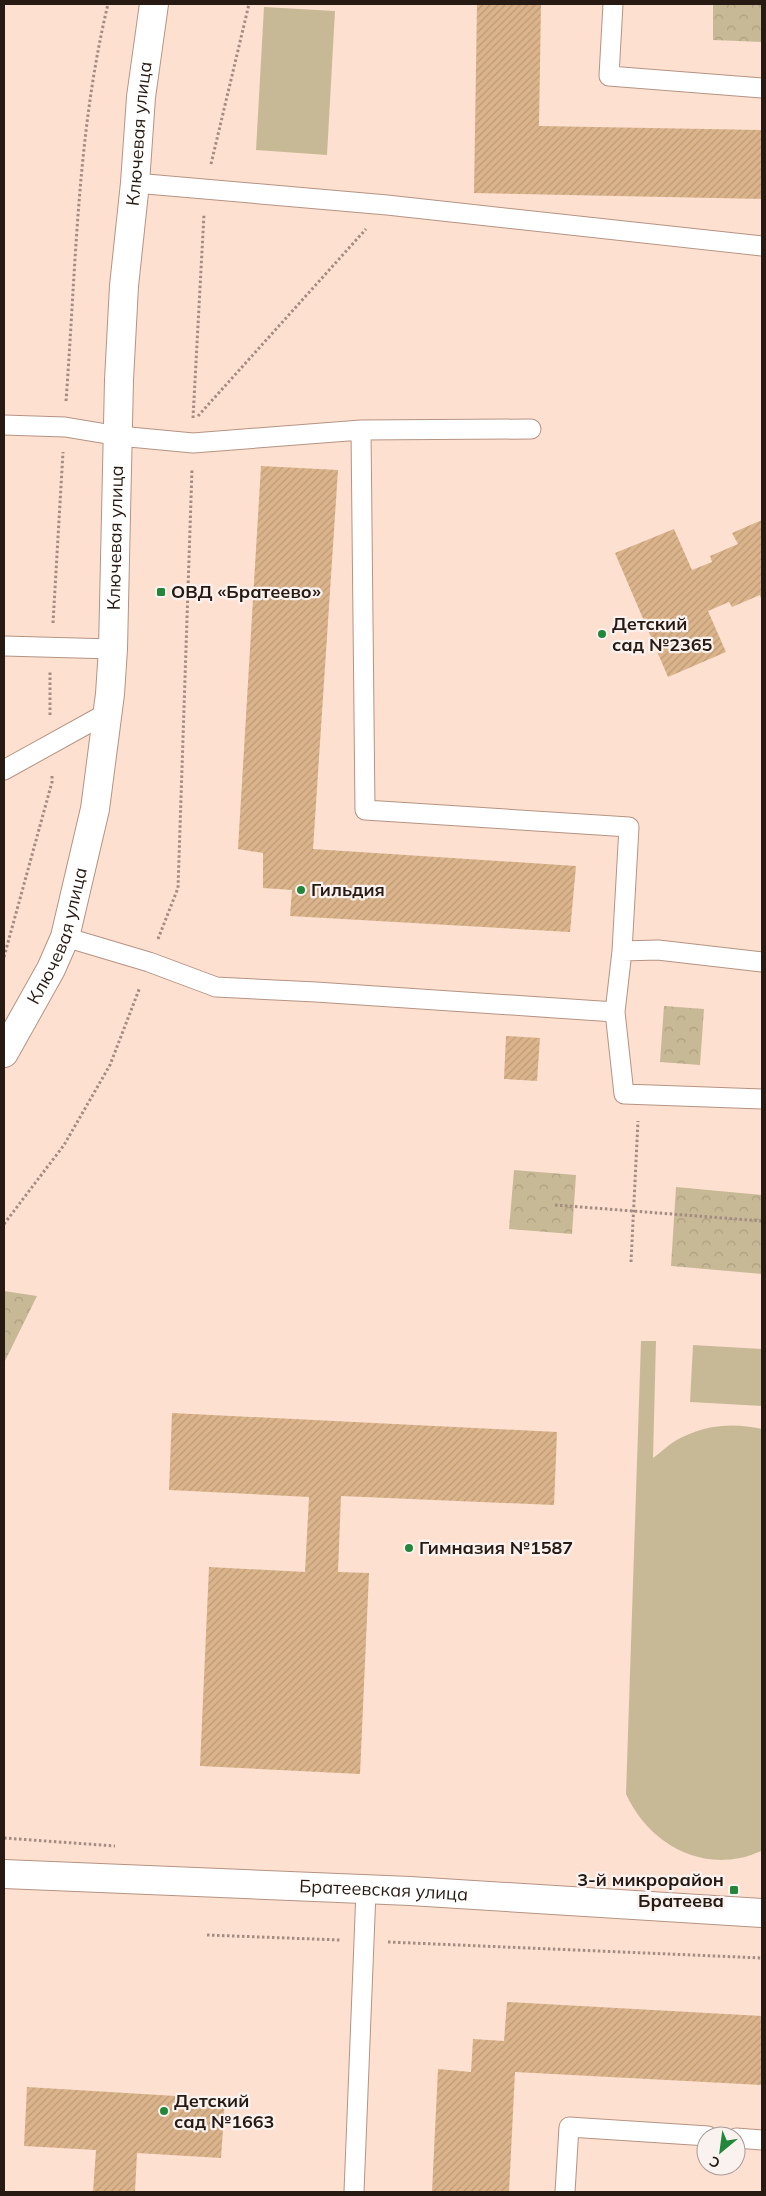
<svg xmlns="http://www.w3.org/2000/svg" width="766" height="2196" font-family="Mulish,sans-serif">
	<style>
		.grass { fill: #c8b996 }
		.park { fill: url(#park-crowns) }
		.building { fill: url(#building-hatch) }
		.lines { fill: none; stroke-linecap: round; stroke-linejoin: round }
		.lane-casing { stroke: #b59383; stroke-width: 21 }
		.secondary-casing { stroke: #b59383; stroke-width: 30 }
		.path { stroke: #a38c81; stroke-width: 3; stroke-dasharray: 2.5 2.5; stroke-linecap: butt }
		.lane { stroke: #fff; stroke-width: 19 }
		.secondary { stroke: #fff; stroke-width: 28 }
		.poi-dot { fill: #23873b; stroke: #faf2ef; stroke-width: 2 }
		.labels { text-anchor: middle; stroke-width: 4.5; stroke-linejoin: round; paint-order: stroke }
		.street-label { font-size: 18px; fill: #271a13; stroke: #faf2ef }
		.poi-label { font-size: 18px; font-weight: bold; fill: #271a13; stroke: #faf2ef; text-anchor: start }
	</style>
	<defs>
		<pattern id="park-crowns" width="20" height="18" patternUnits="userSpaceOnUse" patternTransform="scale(1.25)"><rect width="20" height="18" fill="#c8b996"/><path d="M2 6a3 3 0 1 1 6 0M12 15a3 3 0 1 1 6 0" fill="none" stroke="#ac9e80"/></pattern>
		<pattern id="building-hatch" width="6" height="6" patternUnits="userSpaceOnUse" patternTransform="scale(1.25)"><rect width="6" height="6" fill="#dbb48b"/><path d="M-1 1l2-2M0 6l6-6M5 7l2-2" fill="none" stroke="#bc9a77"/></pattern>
	</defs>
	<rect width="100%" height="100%" fill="#fee0d1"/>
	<path class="grass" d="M264,7L335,11L327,155L256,150Z
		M641,1341H656L653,1458C660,1453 667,1446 675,1441C702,1425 732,1422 762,1429V1851C755,1853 748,1857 740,1858C691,1868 646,1838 626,1794Z
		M693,1345L762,1349V1406L690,1402Z"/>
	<path class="park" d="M713,4H762V42L713,40Z
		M664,1006L704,1009L700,1065L660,1062Z
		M514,1170L576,1175L572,1234L509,1229Z
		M676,1187L762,1195V1274L671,1266Z
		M4,1291L37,1296L4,1363Z"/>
	<path class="building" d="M477,4H541L539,126L762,130V199L474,193Z
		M261,466L338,470L313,849L576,866L570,932L290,916L292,890L263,888V853L238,849Z
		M762,520V601L760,595L732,607L729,602L708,611L726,652L668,677L615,553L674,529L692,570L712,562L710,556L738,544L732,533Z
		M506,1036L540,1038L537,1081L504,1079Z
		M172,1413L557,1432L554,1505L341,1496L338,1572L369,1573L360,1774L200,1766L209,1567L305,1572L309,1497L169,1490Z
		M507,2002L762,2016V2085L515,2072L509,2192H432L438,2069L471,2072L473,2039L504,2041Z
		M27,2087L225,2099L221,2158L137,2153L135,2192H93L96,2150L24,2146Z"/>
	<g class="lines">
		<defs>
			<path id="lane" d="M613,4L609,76L762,88
				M135,183L387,205L762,246
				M4,425L65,427L119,436L193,443L361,430L531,429
				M361,430L365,810L629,827L622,951
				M4,646L113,649
				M4,770L107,713
				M65,937L149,962L216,987L316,992L615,1012L622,951L658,950L762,962
				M615,1012L624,1094L762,1099
				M736,2138L762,2140
				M354,2192L366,1891
				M565,2192L569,2127L708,2136"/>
			<g id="secondary">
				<path id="s1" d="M4,1053L51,969L65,937L95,809L110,694L113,649L119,380L124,286L135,183L141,97L154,4"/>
				<path id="s2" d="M4,1874L410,1891L762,1913"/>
			</g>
		</defs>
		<use href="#lane" class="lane-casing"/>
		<use href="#secondary" class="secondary-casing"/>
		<path class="path" d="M211,164L249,4
			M66,401C76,268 77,133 108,4
			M198,416L366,229
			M193,418L204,214
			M53,623L63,452
			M50,715V671
			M158,939L178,888L192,469
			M4,957L52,782V774
			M555,1205L762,1221
			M4,1224L64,1145L110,1065L140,987
			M631,1262L638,1121
			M4,1838L115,1846
			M207,1935L340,1940
			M388,1942L762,1958"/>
		<use href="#lane" class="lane"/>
		<use href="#secondary" class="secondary"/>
	</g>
	<g class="poi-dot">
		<rect x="156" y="587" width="10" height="10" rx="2.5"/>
		<circle cx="602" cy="634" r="5"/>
		<circle cx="301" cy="890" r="5"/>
		<circle cx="409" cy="1548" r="5"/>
		<rect x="729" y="1885" width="10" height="10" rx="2.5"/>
		<circle cx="164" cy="2111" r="5"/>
	</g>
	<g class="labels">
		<g class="street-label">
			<text dy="6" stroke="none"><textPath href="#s1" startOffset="940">Ключевая улица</textPath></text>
			<text dy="6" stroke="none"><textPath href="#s1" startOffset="535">Ключевая улица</textPath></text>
			<text dy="6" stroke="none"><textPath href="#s1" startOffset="130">Ключевая улица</textPath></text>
			<text dy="6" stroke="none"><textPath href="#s2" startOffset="380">Братеевская улица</textPath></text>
		</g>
		<g class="poi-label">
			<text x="171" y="598">ОВД «Братеево»</text>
			<text x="612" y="630">Детский<tspan x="612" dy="21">сад №2365</tspan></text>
			<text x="311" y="896">Гильдия</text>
			<text x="419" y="1554">Гимназия №1587</text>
			<text x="724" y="1886" text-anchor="end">3-й микрорайон<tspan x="724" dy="21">Братеева</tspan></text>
			<text x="174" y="2107">Детский<tspan x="174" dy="21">сад №1663</tspan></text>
		</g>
	</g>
	<rect width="766" height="2196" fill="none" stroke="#271a13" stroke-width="10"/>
	<g transform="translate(721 2151) rotate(209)"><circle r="24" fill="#faf2ef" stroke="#a69c97"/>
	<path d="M0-4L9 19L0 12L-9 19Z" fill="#23873b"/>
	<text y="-8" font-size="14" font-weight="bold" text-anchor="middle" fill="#271a13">С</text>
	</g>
</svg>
